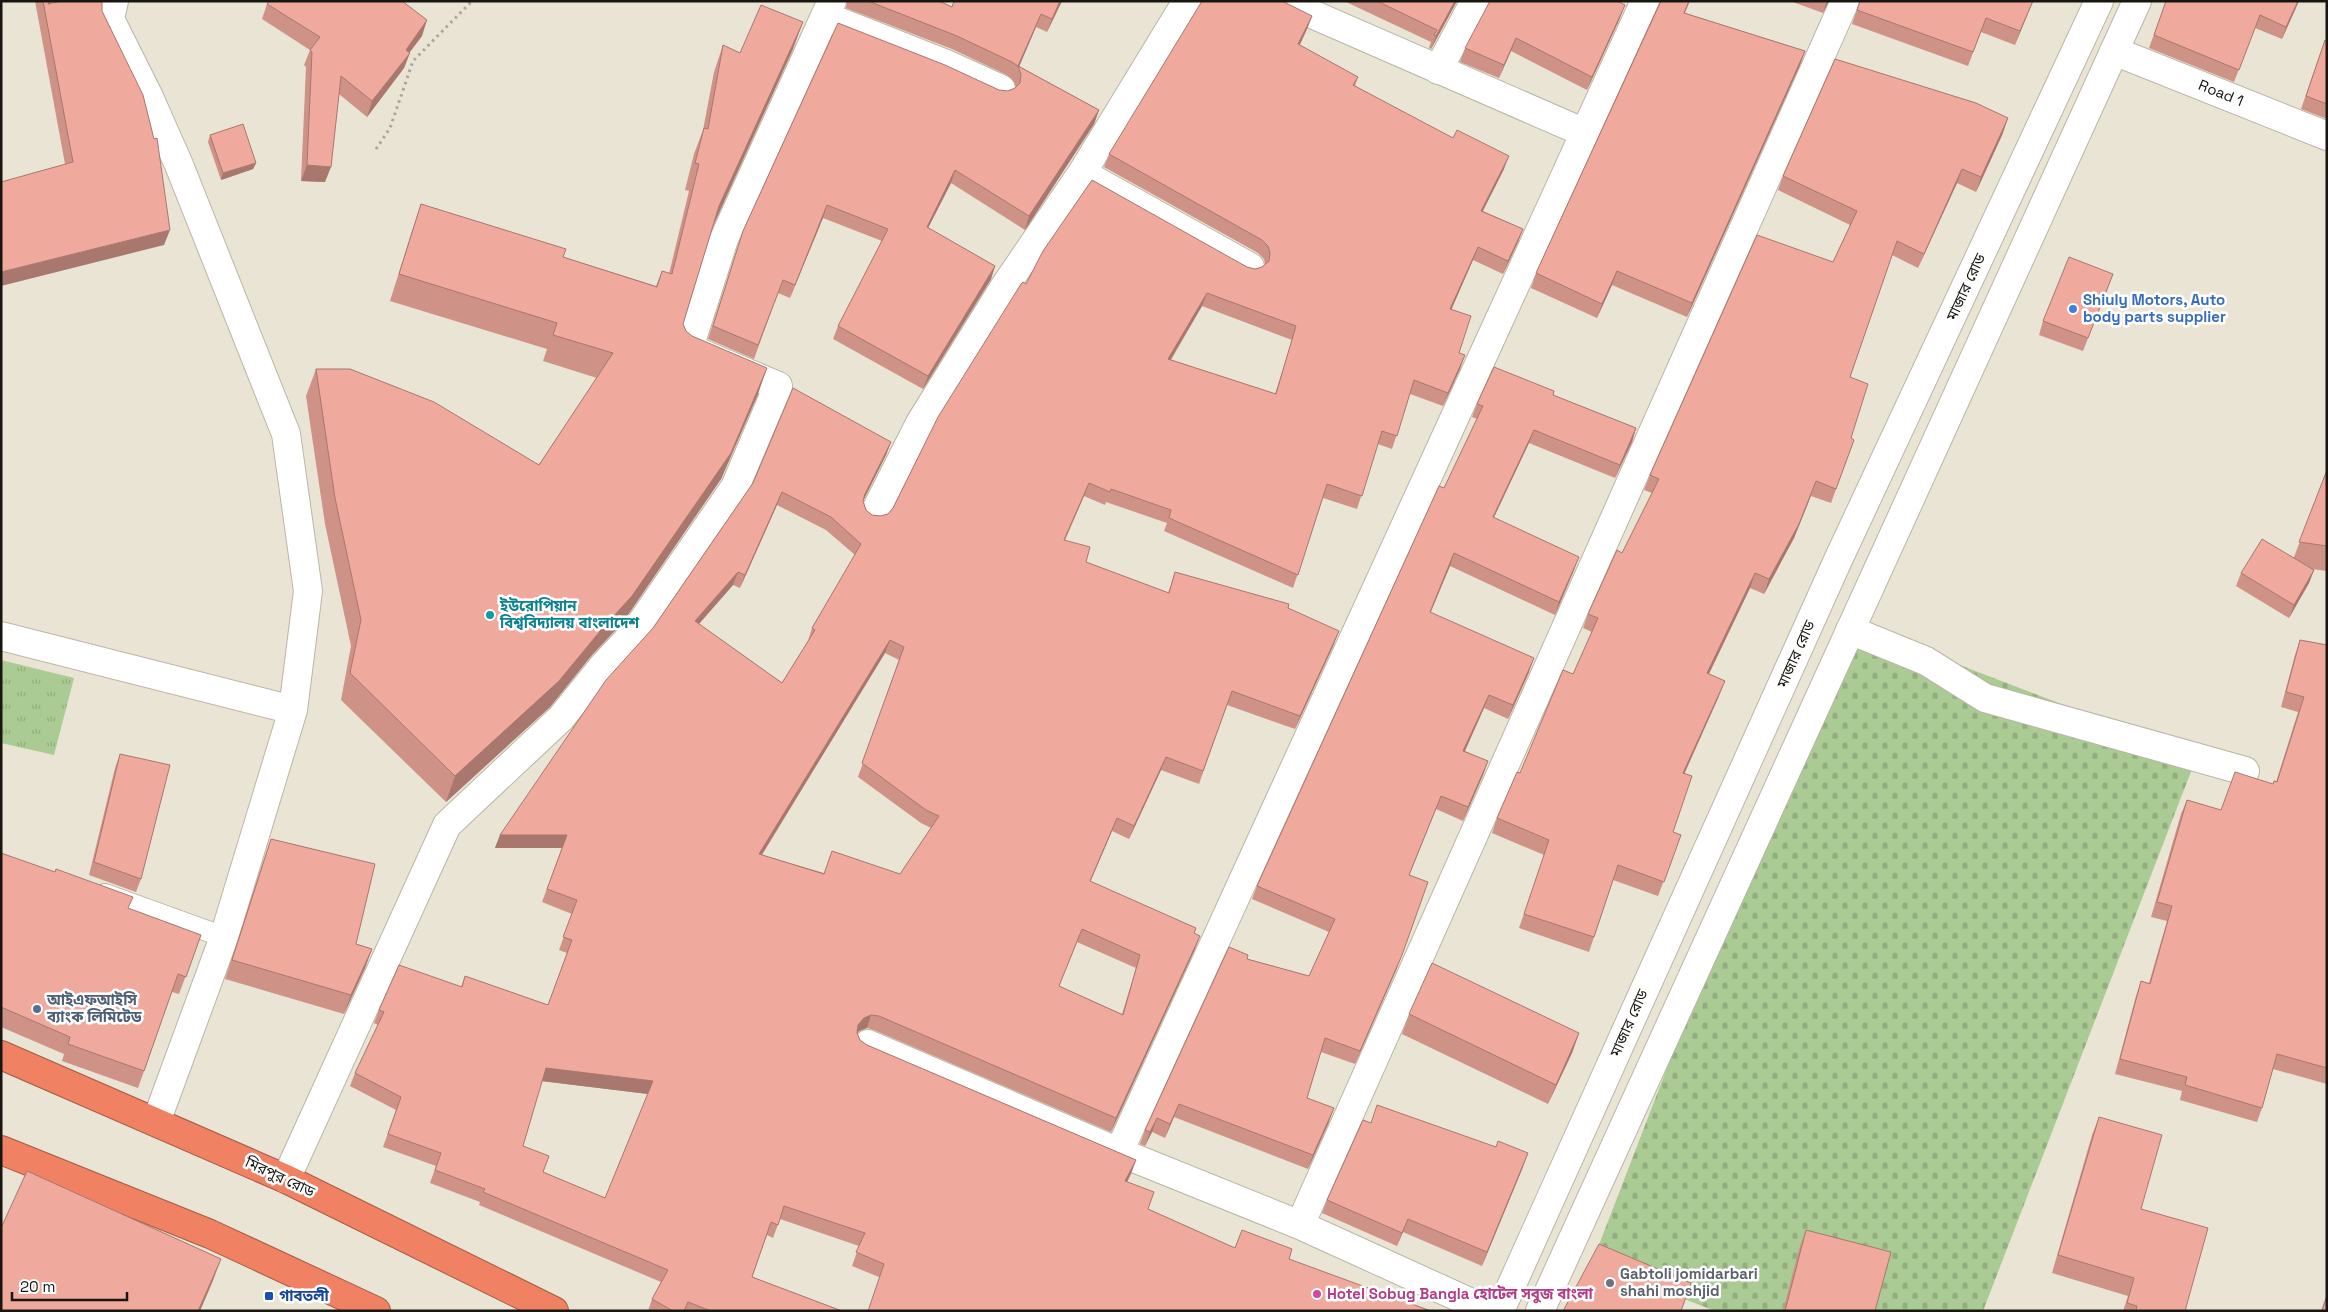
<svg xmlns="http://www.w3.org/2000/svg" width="2328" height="1312" font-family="'Space Grotesk','Noto Sans Bengali',sans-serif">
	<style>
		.grass { fill: url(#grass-tufts) }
		.cemetery { fill: url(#cemetery-stones) }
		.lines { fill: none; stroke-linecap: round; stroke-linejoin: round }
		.lane-casing { stroke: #bbb5a5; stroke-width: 22 }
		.street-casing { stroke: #bbb5a5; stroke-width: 30 }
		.secondary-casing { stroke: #bbb5a5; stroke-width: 30 }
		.highway-casing { stroke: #a45c46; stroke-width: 30 }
		.path { stroke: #aaa699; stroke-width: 3; stroke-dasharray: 2.5 4; stroke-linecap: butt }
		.lane { stroke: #fff; stroke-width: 20 }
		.street { stroke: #fff; stroke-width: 28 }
		.secondary { stroke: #fff; stroke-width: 28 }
		.highway { stroke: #f08163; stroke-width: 28 }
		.wall { fill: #ce9287; fill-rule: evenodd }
		.shaded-wall { fill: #a8776e }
		.building { fill: #f0aa9d; stroke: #a8776e; fill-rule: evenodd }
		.shop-dot { fill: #3f7fe0; stroke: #fff; stroke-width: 2 }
		.culture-dot { fill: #0f9aa8; stroke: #fff; stroke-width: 2 }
		.service-dot { fill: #5c6f8a; stroke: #fff; stroke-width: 2 }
		.worship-dot { fill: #6b7280; stroke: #fff; stroke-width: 2 }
		.hotel-dot { fill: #d1479c; stroke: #fff; stroke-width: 2 }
		.transit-dot { fill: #1a4fb4; stroke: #fff; stroke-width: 2 }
		.labels { text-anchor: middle; stroke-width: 5; stroke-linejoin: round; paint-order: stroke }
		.street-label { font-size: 15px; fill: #181611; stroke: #fff }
		.shop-label { font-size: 15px; font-weight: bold; fill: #366cbe; stroke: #fff; text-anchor: start }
		.culture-label { font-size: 15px; font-weight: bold; fill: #0d838f; stroke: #fff; text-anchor: start }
		.service-label { font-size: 15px; font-weight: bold; fill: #4e5e75; stroke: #fff; text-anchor: start }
		.worship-label { font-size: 15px; font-weight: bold; fill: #5b616d; stroke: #fff; text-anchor: start }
		.hotel-label { font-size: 15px; font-weight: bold; fill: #b23c85; stroke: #fff; text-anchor: start }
		.transit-label { font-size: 15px; font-weight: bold; fill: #164399; stroke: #fff; text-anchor: start }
	</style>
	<defs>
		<pattern id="grass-tufts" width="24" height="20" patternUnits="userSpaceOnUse" patternTransform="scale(1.25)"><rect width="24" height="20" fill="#aacb94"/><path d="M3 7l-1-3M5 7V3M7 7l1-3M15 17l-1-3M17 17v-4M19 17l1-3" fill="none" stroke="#92ae7f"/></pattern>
		<pattern id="cemetery-stones" width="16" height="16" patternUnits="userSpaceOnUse" patternTransform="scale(1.25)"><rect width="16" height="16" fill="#aacb94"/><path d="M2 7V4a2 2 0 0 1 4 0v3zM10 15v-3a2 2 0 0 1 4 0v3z" fill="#92ae7f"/></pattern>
	</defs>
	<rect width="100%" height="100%" fill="#eae4d4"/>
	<path class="grass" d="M1,660L74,678L54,755L1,743Z"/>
	<path class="cemetery" d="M1840,619L2197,756L1983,1311H1715L1592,1263Z"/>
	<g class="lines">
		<defs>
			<path id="lane" d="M105,894L224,937"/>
			<path id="street" d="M114,1L110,19L149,97L179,165L286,434L308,591L293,710L224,937L156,1122
				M832,1L825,16L946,64L1001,89
				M1282,1L1585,133
				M2114,51L2327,136
				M1438,70L1475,1
				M1082,173L1250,267
				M874,514L920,423L1003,289L1082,173L1187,1
				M1850,630L1926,661L1985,698L2245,771
				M1,636L293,710
				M868,1044L1119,1152L1300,1225L1489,1311
				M1119,1152L1645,1
				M286,1179L447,825L561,718L603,666L635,632L735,487L778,386L689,348L724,239L825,16
				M1300,1225L1845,1"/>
			<path id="secondary" d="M1500,1311L1838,560L2099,1
				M1540,1311L2137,1"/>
			<path id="highway" d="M1,1055L286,1179L554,1311
				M1,1150L210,1234L376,1311"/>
		</defs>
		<use href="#lane" class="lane-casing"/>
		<use href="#street" class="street-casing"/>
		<use href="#secondary" class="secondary-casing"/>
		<use href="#highway" class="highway-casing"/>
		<path class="path" d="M376,149L390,128L413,61L472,1"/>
		<use href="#lane" class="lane"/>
		<use href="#street" class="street"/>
		<use href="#secondary" class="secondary"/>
		<use href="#highway" class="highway"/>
	</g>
	<path class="wall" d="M35,1H52L51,3L102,11L164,245L65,164Z
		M847,1H939L952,7L1062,1L1047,32L1036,27L1019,66L1099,110L1094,124L1025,230L951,183L928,228L995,266L991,279L923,389L833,339L838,326L882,241L823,218L790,298L778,293L754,359L708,339L743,231L999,90L1008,91L1015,88L1016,87L1013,80L1007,75L952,49L846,8Z
		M1344,1H1457L1431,49L1429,48L1431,42Z
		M1660,1H1690L1685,13L1805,51L1800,65L1687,317L1612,285L1597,318L1531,288L1536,273Z
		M1790,1H1829L1823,13Z
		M1860,1H2033L2015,45L1981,32L1968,66L1852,24Z
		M2166,1H2299L2282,39L2255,28L2234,82L2149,48Z
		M267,4L422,36L409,53L404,68L367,117L339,94L325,182L301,181L306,67L304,65L310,50L262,19Z
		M1312,16L1307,29L1299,45L1358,77L1355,86L1504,169L1483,211L1523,229L1518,242L1503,274L1473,260L1451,309L1459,353L1460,369L1443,406L1410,394L1392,449L1378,444L1357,509L1323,498L1293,588L1164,531L1167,523L1106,502L1105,505L1084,496L1065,540L1086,562L1168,593L1175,572L1288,608L1334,644L1295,729L1227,705L1199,784L1161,770L1129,839L1112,831L1090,882L1194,933L1195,949L1111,1132L874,1030L867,1028L859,1031L857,1033L860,1040L867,1045L1136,1160L1127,1182L1148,1209L1235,1248L1292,1249L879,1277L852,1266L859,1246L780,1219L773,1238L767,1235L752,1277L842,1311H648L652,1299L661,1282L479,1205L480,1202L430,1183L436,1166L383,1147L396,1110L350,1086L355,1073L378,1025L374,1023L379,1010L461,987L465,976L548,1005L567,953L559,950L572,914L542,902L562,848H495L500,835L653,628L753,483L891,442L886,455L863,501L866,510L872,515L880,516L888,514L893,508L1026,284L1247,267L1255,269L1262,267L1265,265L1264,259L1258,253L1104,167L1109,154ZM1202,306L1292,340L1275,394L1171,360ZM777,505L826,530L855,555L812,628L808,641L782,683L699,624L733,585L740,588ZM885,653L899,660L858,777L921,823L931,828L900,874L824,873L762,855ZM1077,942L1136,968L1122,1014L1059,986ZM542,1081L648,1094L605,1198L543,1172L523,1146Z
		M1620,18L1587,90L1511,51L1499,78L1460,62L1465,48Z
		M2327,41V119L2301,109L2320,54Z
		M723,45L740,53L793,49L714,222L683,324L686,331L758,394L721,479L623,622L591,656L550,707L446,802L341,700L351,646L325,524L306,396L316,369L539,465L597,378L543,361L547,349L390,301L412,231L421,204L563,257L656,286L662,271L669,274L689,191L685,190L694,154L703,130L714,72Z
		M2003,133L1976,192L1957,183L1918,268L1892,255L1850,377L1851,438L1854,440L1831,503L1811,496L1794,538L1764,594L1750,588L1709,674L1719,696L1684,773L1673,832L1681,835L1658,896L1613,880L1589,952L1519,928L1544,855L1492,833L1497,818L1573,674L1592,632L1583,628L1588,614L1622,553L1652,493L1644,490L1650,475L1833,262L1850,225L1778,190L1783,176Z
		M210,135L256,163L253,169L221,180L208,142Z
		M2113,274L2083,351L2039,335L2043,321Z
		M1553,395L1636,428L1632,442L1615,478L1529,443L1494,517L1574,570L1555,615L1450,566L1430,612L1529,672L1508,719L1484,708L1465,751L1488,761L1483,775L1463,821L1436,809L1409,875L1397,968L1355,1064L1321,1052L1307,1098L1329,1122L1308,1169L1174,1117L1165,1138L1152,1132L1145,1146L1140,1144L1145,1130L1247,959L1309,976L1329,932L1252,899L1257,886L1477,419L1472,417L1477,404Z
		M2327,470V571L2312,569L2314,570L2309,583L2289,618L2236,586L2241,573L2294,557Z
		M2300,640L2327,645V1084L2273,1069L2262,1108L2257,1122L2180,1100L2182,1091L2115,1074L2136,996L2141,981L2149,983L2167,921L2151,917L2181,814L2187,800L2221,810L2273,784L2276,782L2298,712L2281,707L2295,655Z
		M120,754L141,879L136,892L89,875L115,768Z
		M271,839L356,944L372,949L365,968L344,1014L225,979L264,859Z
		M1,853L129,909L201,935L179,994L172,992L138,1088L62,1061L64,1054L1,1027Z
		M1409,1014L1579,1033L1572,1053L1548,1104L1402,1034Z
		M2099,1117L2141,1209L2185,1311H2123L2128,1296L2052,1273L2092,1135Z
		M1371,1123L1523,1167L1482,1266L1403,1232L1397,1246L1322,1213L1327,1200Z
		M1806,1230L1875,1311H1783L1799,1249Z
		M2327,1293V1311H2321Z"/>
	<path class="shaded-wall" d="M1060,1H1062L1047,32L1052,19Z
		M1455,1H1457L1431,49L1436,36Z
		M1827,1H1829L1823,13Z
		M2033,1L2015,45L2020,31Z
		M2298,1H2299L2282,39L2286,27Z
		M1625,5L1620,18L1587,90L1592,77Z
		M1041,14L1036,27L1019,67L1018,66L1014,79L1018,66Z
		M1312,16L1307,29L1294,58L1298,44Z
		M427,20L422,36L400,65L406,50Z
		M803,22L793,49L710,233L719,206Z
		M1516,38L1511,51L1499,78L1504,65Z
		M1805,51L1800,65L1687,317L1692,303Z
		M410,53L404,68L367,117L372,101Z
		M1099,110L1094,124L1025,230L1029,216Z
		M2008,118L2003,133L1976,192L1981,177Z
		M1509,156L1504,169L1476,224L1481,211Z
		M256,163L253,169L221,180L223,173Z
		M307,165L331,167L325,182L301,181Z
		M1962,169L1957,183L1918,268L1924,254Z
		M955,170L951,183L922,240L927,227Z
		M827,205L823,218L790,298L795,285Z
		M1523,229L1518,242L1503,274L1508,261Z
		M170,230L164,245L1,286V272Z
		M1478,247L1473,260L1446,322L1450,309Z
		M995,266L991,279L923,389L928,376Z
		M1617,271L1612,285L1597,318L1602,304Z
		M1207,293L1202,306L1163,372L1168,359Z
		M1465,355L1460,369L1443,406L1448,393Z
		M767,368L758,394L721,479L623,622L591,656L550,707L446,802L455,776Z
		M1636,428L1632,442L1615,478L1620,465Z
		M1534,430L1529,443L1488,530L1493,517Z
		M891,442L886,455L860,507L865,494Z
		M1089,483L1084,496L1059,553L1064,540Z
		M782,492L777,505L740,588L745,575Z
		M1811,496L1794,538L1764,594L1769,579Z
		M1454,553L1450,566L1425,626L1430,612Z
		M1579,557L1574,570L1555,615L1559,602Z
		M2314,570L2309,583L2289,618L2294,605Z
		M738,572L733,585L690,634L695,621Z
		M1755,573L1750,588L1702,688L1707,673Z
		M1339,631L1334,644L1295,729L1300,716Z
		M890,640L885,653L754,867L759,854Z
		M1534,658L1529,672L1508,719L1513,705Z
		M1725,681L1719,696L1678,788L1683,773Z
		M1489,695L1484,708L1459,764L1463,751Z
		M1166,757L1161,770L1129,839L1134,826Z
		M1488,761L1483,775L1463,821L1468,807Z
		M1441,796L1436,809L1404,888L1409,875Z
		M1117,818L1112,831L1085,894L1090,881Z
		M500,835H567L562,848H495Z
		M1200,936L1195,949L1111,1132L1116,1118Z
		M372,949L365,968L344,1014L351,995Z
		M1402,955L1397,968L1355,1064L1360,1051Z
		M871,1015L867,1028L859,1031L854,1038L858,1025L864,1018Z
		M1579,1033L1572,1053L1548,1104L1556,1085Z
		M546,1068L653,1081L648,1094L541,1081Z
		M1179,1104L1174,1117L1165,1138L1170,1124Z
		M1334,1108L1329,1122L1308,1169L1313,1155Z
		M1157,1118L1152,1132L1145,1146L1150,1132Z
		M1528,1153L1523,1167L1482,1266L1487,1252Z
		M1136,1160L1131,1174L1121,1194L1125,1181Z
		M1408,1219L1403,1232L1397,1246L1402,1233Z
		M221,1259L212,1283L200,1311H198Z"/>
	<path class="building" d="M43,1H49L48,4L61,1H102V11L143,95L154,139L157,138L170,230L1,272V182L73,162Z
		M269,1H402L427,20L406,50L410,53L372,101L341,76L331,167L307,165L312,52L310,50L320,37L267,4Z
		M868,1H939L952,7L954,1H1060L1052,19L1041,14L1018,66L1099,110L1029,216L955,170L927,227L995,266L928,376L838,326L888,229L827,205L795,285L783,280L758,345L713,326L743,231L838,23L945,65L999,90L1008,91L1015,88L1020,83L1021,74L1018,66L1012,62L957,36Z
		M1202,1H1282L1312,16L1298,44L1358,77L1353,85L1453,138L1457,130L1509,156L1481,211L1523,229L1508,261L1478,247L1450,309L1471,316L1459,353L1465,355L1448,393L1414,380L1397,436L1382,431L1362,496L1327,484L1298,575L1169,518L1171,510L1111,489L1110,492L1089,483L1064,540L1090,547L1086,562L1169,593L1175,572L1289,604L1288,608L1339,631L1300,716L1232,691L1203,771L1166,757L1134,826L1117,818L1090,881L1196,928L1194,933L1200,936L1116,1118L879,1016L871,1015L864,1018L858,1025L857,1033L860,1040L867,1045L1136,1160L1125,1181L1154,1192L1148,1209L1235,1248L1242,1230L1292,1249L1289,1259L1431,1311H868L884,1264L856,1252L865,1233L784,1206L778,1225L771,1222L752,1277L842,1311H711L688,1302L684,1311H673L652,1299L668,1270L483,1192L485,1189L435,1170L441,1153L388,1134L401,1097L355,1073L384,1012L379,1010L399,965L462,987L465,976L548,1005L572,940L563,937L577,900L547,889L567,835H500L606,680L653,628L753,483L793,388L891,442L865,494L863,501L866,510L872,515L880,516L888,514L893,508L938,417L1021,284L1023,282L1026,284L1043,251L1092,180L1247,267L1255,269L1262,267L1269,261L1270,253L1268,246L1262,240L1109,154ZM1207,293L1296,326L1276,394L1168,359ZM782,492L831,517L861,544L812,628L815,630L782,683L695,621L738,572L745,575ZM890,640L904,647L862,763L926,810L939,816L900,874L832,851L824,874L759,854ZM1082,929L1140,955L1123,1015L1059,986ZM546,1068L653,1081L605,1198L543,1172L549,1156L523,1146Z
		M1377,1H1455L1436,36L1434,35L1437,30Z
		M1490,1H1617L1625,5L1592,77L1516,38L1504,65L1465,48Z
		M1661,1H1689L1684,13L1805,51L1692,303L1617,271L1602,304L1536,273Z
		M1860,1H2033L2020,31L1986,18L1973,52L1857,10Z
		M2166,1H2298L2286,27L2260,15L2239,70L2154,35Z
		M761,5L803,22L719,206L683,324L686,331L692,336L767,368L731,453L632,596L601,630L559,681L455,776L350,673L361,620L335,498L316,369H350L434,402L539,465L613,353L553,335L557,323L399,274L421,204L566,249L563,257L657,287L662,271L672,274L699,164L695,163L704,128L708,129L723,45L740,53Z
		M2325,40L2327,41V104L2306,96Z
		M1835,59L1976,103L2008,118L1981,177L1962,169L1924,254L1897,241L1850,377L1868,384L1851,438L1854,440L1836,489L1816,481L1799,524L1769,579L1755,573L1707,673L1725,681L1683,773L1692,776L1673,832L1681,835L1664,882L1618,865L1594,937L1524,914L1549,840L1497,818L1517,772L1520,773L1563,670L1573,674L1598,618L1588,614L1617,550L1622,553L1659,479L1650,475L1757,235L1833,262L1857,211L1783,176Z
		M243,124L256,163L223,173L210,135Z
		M2069,257L2113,274L2088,338L2043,321Z
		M1494,367L1554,391L1553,395L1636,428L1620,465L1534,430L1493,517L1579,557L1559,602L1454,553L1430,612L1534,658L1513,705L1489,695L1463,751L1488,761L1468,807L1441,796L1409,875L1428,882L1402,955L1360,1051L1325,1038L1307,1098L1334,1108L1313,1155L1179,1104L1170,1124L1157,1118L1150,1132L1145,1130L1229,947L1248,955L1247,959L1309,976L1335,919L1257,886L1439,486L1444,488L1483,406L1477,404Z
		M2327,470V546L2299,542Z
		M2262,539L2314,570L2294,605L2241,573Z
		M2300,640L2327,645V1068L2277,1054L2262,1108L2185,1085L2187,1077L2120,1059L2141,981L2150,984L2172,906L2157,902L2187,800L2221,810L2235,772L2273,784L2274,781L2277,782L2304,697L2286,692Z
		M120,754L170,765L141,879L94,862Z
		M271,839L375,864L356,944L372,949L351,995L232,960Z
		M1,853L55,872L56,869L133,897L128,908L201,935L186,977L178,974L144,1071L68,1044L70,1037L1,1007Z
		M1432,963L1579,1033L1556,1085L1409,1014Z
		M1377,1105L1496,1147L1498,1141L1528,1153L1487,1252L1408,1219L1402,1233L1327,1200L1363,1120L1371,1123Z
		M2099,1117L2162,1135L2141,1209L2208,1228L2185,1311H2136L2137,1306L2127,1303L2134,1278L2058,1255Z
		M27,1171L221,1259L198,1311H1V1228Z
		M1806,1230L1891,1252L1875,1311H1785Z
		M1599,1244L1691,1283L1681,1311H1563Z
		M2327,1296V1311H2322Z"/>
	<circle class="shop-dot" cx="2073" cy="309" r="5"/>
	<circle class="culture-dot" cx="490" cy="615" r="5"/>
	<circle class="service-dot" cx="37" cy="1009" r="5"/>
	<circle class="worship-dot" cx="1610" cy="1283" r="5"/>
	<circle class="hotel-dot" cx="1317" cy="1294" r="5"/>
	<rect class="transit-dot" x="264" y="1291" width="10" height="10" rx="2.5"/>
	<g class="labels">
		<g class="street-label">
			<text transform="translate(2221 93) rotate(22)" y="5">Road 1</text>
			<text transform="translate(1966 287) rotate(-65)" y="5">মাজার রোড</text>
			<text transform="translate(1796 654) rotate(-66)" y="5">মাজার রোড</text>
			<text transform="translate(1629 1023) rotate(-66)" y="5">মাজার রোড</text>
			<text transform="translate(280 1177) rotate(25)" y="5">মিরপুর রোড</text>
		</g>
		<g class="shop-label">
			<text x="2083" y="305">Shiuly Motors, Auto<tspan x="2083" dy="17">body parts supplier</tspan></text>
		</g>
		<g class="culture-label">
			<text x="500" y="611">ইউরোপিয়ান<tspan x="500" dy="17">বিশ্ববিদ্যালয় বাংলাদেশ</tspan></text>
		</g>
		<g class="service-label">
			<text x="47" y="1005">আইএফআইসি<tspan x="47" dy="17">ব্যাংক লিমিটেড</tspan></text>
		</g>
		<g class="worship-label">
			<text x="1620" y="1279">Gabtoli jomidarbari<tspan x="1620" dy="17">shahi moshjid</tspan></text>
		</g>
		<g class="hotel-label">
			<text x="1327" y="1299">Hotel Sobug Bangla হোটেল সবুজ বাংলা</text>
		</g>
		<g class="transit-label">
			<text x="279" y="1301">গাবতলী</text>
		</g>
	</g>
	<rect width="2328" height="1312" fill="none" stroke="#181611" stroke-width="5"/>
	<path d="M12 1292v8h115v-8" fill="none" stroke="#181611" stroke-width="2.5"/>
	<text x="20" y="1292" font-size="15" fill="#181611" stroke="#ffffff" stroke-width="4" paint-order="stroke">20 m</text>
</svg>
